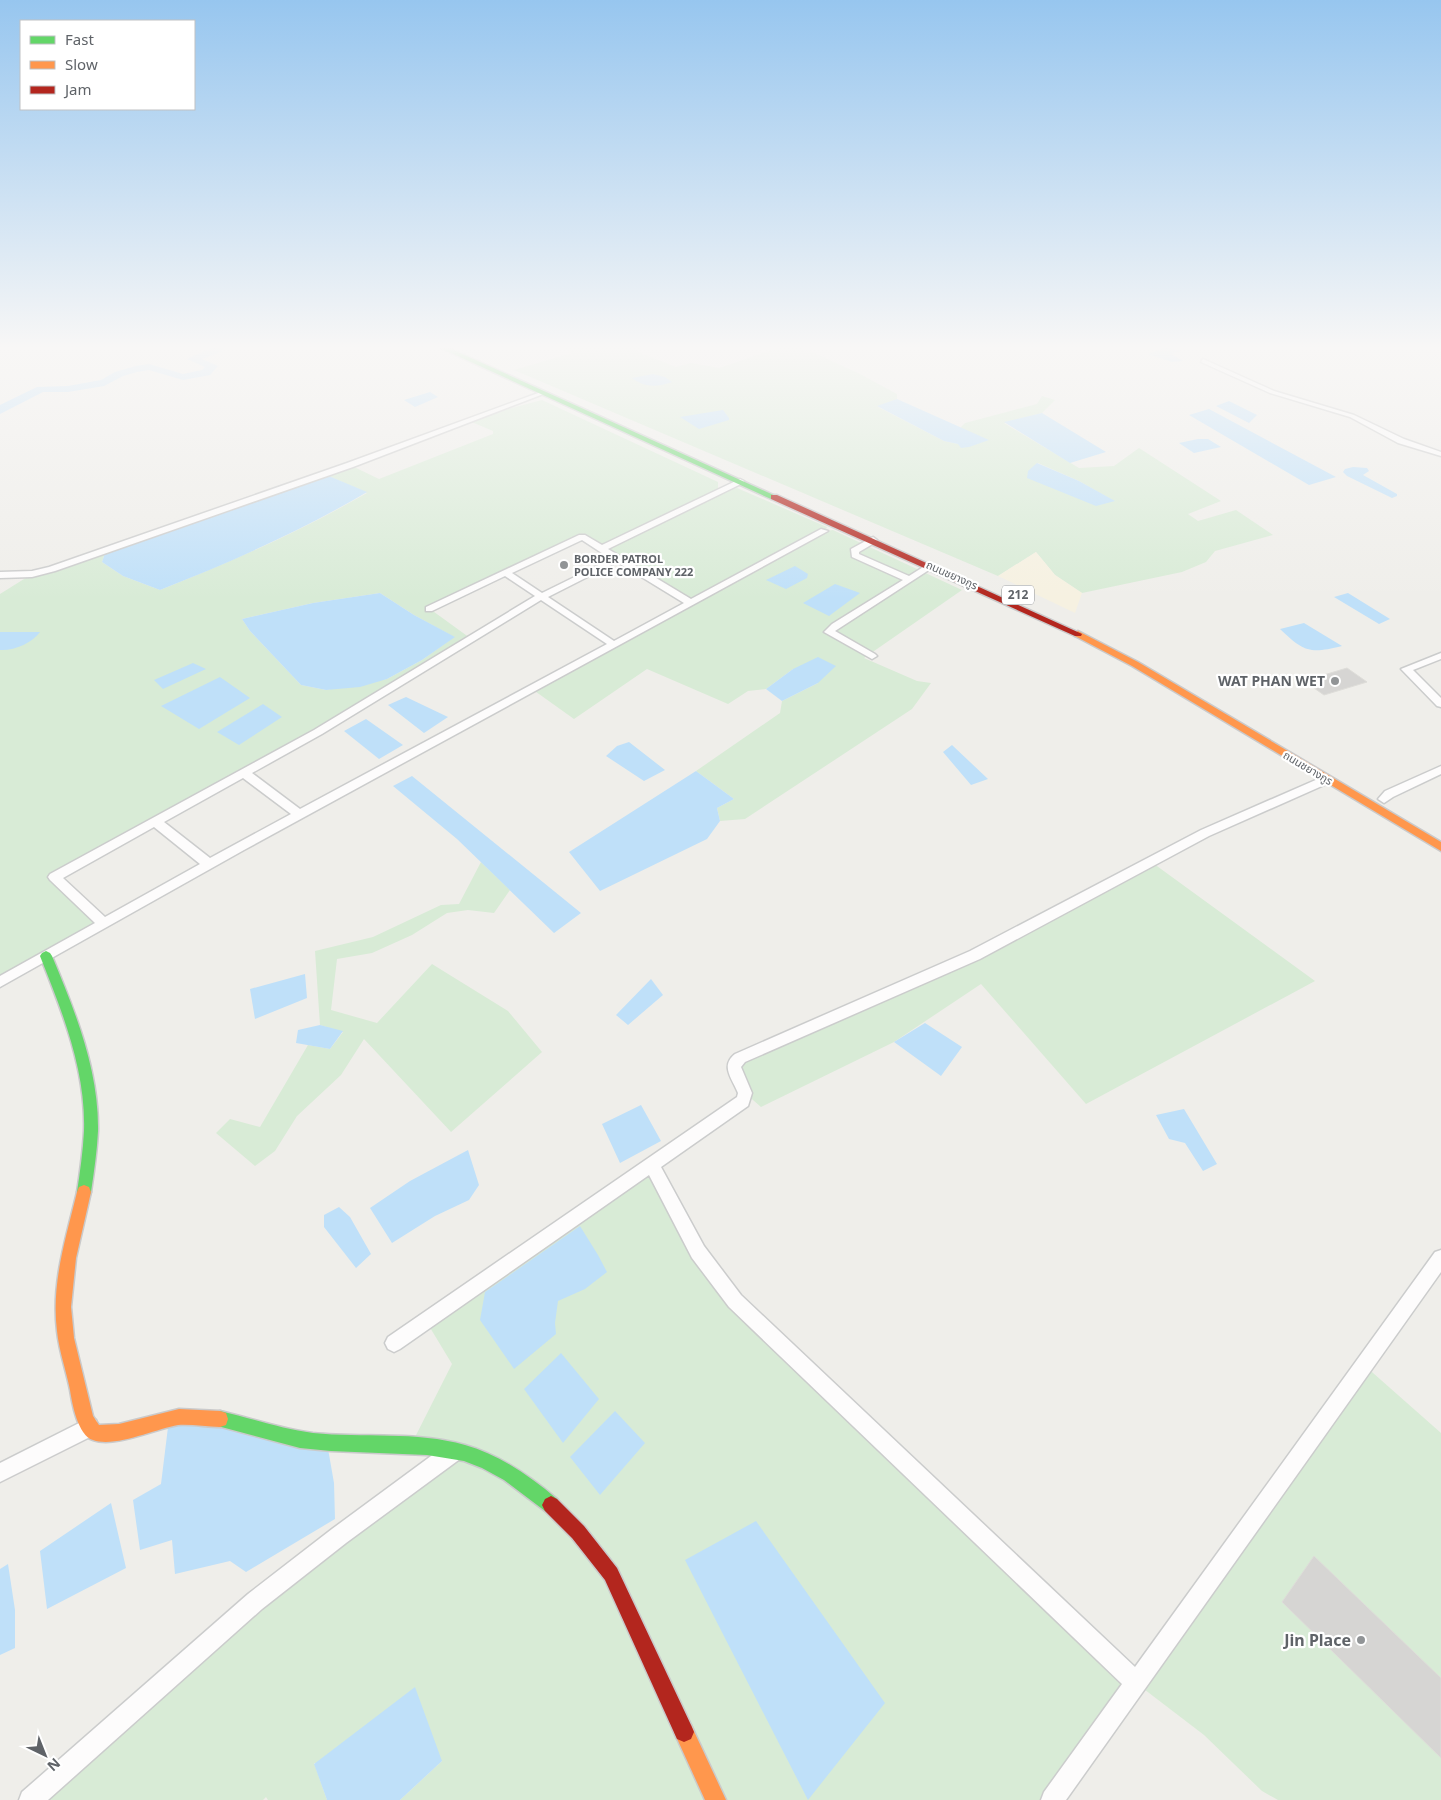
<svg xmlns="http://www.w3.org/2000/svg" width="1441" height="1800" font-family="'Noto Sans','Noto Sans Thai',sans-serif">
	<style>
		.green { fill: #d8ebd6; fill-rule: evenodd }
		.sand { fill: #f6f1e1 }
		.water { fill: #bfe0f9 }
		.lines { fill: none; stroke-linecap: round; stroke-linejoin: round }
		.river { fill: #bfe0f9; fill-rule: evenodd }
		.building { fill: #d6d5d3; stroke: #deddd9 }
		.street-casing { stroke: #cbcccc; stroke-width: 3 }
		.fast-casing { stroke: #cacacb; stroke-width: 3 }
		.slow-casing { stroke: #cacacb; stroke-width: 3 }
		.jam-casing { stroke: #cacacb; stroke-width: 3 }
		.street { fill: #fdfcfc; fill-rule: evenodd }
		.fast { fill: #63d668; fill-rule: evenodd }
		.slow { fill: #ff974d; fill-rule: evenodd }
		.jam { fill: #b3261e; fill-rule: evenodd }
		.poi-dot { fill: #919496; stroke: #fff; stroke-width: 2 }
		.labels { text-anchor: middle; stroke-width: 4.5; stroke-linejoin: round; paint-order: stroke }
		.far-poi-label { font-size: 11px; font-weight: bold; fill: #5f6368; stroke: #fff; text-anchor: start }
		.far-street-label { font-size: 11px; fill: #5f6368; stroke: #fff }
		.shield { fill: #fff; stroke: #8f9295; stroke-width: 1 }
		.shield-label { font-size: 12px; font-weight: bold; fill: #5f6368 }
		.poi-label { font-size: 14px; font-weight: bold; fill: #5f6368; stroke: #fff; text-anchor: end }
		.near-poi-label { font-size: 16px; font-weight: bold; fill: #5f6368; stroke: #fff; text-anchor: end }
	</style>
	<rect width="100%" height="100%" fill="#efeeea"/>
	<path class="green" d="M563,347H644L636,351L676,367L691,363L719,368L781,347H801L858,373L897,394V399L878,407L944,441L958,444L988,440L960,428L965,423L1037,404L1042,396L1055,400L1042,413L1004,423L1079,468L1114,466L1139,448L1221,501L1188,514L1198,521L1236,510L1273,535L1215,551L1206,562L1182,572L1082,593L1055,575L1036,552L998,576L514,370L572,353ZM1038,463L1079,481L1114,501L1029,471Z
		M542,400L718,482V492L737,488L827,527L825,531L833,530L962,590L864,658L917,681L931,683L912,709L745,819L720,821L717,808L734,799L696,771L780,713L782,701L818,683L793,669L766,689L748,691L728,704L647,669L574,719L532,689L690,603L582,537L430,609L470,638L417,673L54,877L104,924L0,982V594L32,574L106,550L102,562L123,576L160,590C231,562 301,531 367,493L324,474L350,465L379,479L493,434V431L467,420ZM380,593L414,615L454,637L422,660L387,679L326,690L301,685L250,631L242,619L313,603Z
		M1150,861L1315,981L1086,1104L981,984L894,1042L761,1107L745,1093L734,1063L901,986Z
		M481,862L510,890L494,913L468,910L447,913L412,935L372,953L337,959L331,1010L377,1023L432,964L508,1011L542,1052L451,1132L364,1039L341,1075L297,1116L275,1151L255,1166L216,1133L230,1119L260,1127L308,1045L330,1049L343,1032L320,1025L315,951L373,937L441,905L459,904Z
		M651,1164L715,1276L1136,1683L1364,1365L1441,1433V1800H1278L1262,1791L1204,1735L1136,1683L1052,1800H400L442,1761L314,1763L327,1800H268L266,1797L263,1800H30L228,1624L455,1451L410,1447L452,1364L426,1321Z"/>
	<path class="sand" d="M1036,552L1055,575L1082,593L1075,613L998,576Z"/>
	<path class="water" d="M1167,347L1181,351L1171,354L1183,361L1172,362L1148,354Z
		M653,374L665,377L672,382C658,387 645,388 632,378Z
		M430,392L438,397L415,407L404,400Z
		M897,399L989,440L969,447L961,448L958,444L944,441L877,406Z
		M1229,401L1257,415L1249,423L1216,406Z
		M1209,409L1336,477L1309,485L1189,415Z
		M723,410L729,418V420L699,429L680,417Z
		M1042,413L1106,452L1070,463L1004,422Z
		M1198,439H1208L1221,447L1194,453L1179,443Z
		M1037,463L1079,481L1115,501L1096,506L1027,478L1028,471Z
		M1353,467L1367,468L1369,471L1363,475L1397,494V496L1392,498L1347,476L1343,472L1345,469Z
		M324,474L367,492C301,531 231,562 160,590L123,576L102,562L106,550Z
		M795,566L808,574L807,578L786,589L766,580Z
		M835,584L860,593L829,616L803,603Z
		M380,593L414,615L455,637L422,660L387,679L360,687L326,690L301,685L250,631L242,619L313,603Z
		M1348,593L1390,619L1379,624L1334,597Z
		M1304,623L1342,646C1310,654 1304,652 1280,629Z
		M0,632H40C32,643 14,651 0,650Z
		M818,657L836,666L818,683L782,701L766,689L793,669Z
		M193,663L206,669L163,689L154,680Z
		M220,677L250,698L199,729L161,706Z
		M406,697L448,717L424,733L388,705Z
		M263,704L282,717L239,745L217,732Z
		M366,719L403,745L379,759L344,731Z
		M629,742L665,770L644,781L606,756L617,746Z
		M952,745L988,779L971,785L943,752Z
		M696,771L734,799L717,808L720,821L707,839L600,891L569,852Z
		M412,776L581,913L554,933L457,839L393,786Z
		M305,974L307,998L255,1019L250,989Z
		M651,979L663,995L628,1025L616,1015Z
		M925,1023L962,1047L941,1076L894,1042Z
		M320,1025L343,1031L330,1049L296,1043L298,1030Z
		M641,1105L661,1141L620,1163L602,1124Z
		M1184,1109L1217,1164L1203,1171L1185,1143L1169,1139L1156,1115Z
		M468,1150L479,1185L469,1200L435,1216L392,1243L370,1208L410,1181Z
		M339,1207L350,1217L371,1254L356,1268L324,1227V1215Z
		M580,1226L598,1255L607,1272L585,1289L558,1301L555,1323L556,1334L514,1369L480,1320L485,1292Z
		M561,1353L599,1399L563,1443L524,1389Z
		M615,1411L645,1443L600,1495L570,1457Z
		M169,1419L327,1443L334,1483L335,1519L246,1572L230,1561L175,1574L172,1540L140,1550L133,1500L161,1484Z
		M111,1503L126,1568L47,1609L40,1551Z
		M756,1521L885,1703L808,1800L685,1560Z
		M8,1564L15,1610V1648L0,1655V1569Z
		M415,1687L442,1761L400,1800H327L314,1764Z"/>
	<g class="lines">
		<path class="river" d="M213,347H223L221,352L202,359L218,366L210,375L183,380L149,370L137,372L123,376L104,386L68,392H43L0,414V405L37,387L68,386L101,380L115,372L136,366L149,364L183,374L202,370L205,367L187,359Z"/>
	</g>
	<path class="building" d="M1347,668L1367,682L1324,695L1304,681Z
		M1314,1556L1441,1678V1758L1282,1602Z"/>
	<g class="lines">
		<defs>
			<path id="street" d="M1203,359L1274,391L1354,415L1404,439L1441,452V456L1398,443L1350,417L1270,393L1201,362Z
				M541,392L546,393L353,467L55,571L32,577L0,578V572L32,571L49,567L347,463Z
				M740,479L744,481L743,483L608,549L691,599L821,529L828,531L244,850L0,987V976L95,923L50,880L48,877L50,874L314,730L535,596L505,576L432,611H426V607L579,535H585L602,545ZM582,540L611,559L542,593L512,573ZM617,562L684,603L614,641L548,597ZM541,600L607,644L300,809L252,773L322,734ZM243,778L291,814L210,858L164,822ZM154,827L200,864L105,917L63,878Z
				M873,537L877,540L876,542L859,552V554L909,576L928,564L935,566L835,631L875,654L877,656L872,659L824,632L832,624L903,580L852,557L851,549Z
				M1441,653V659L1413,670L1441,698V707L1437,706L1401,669Z
				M1441,766V774L1393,797L1384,803L1378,799L1385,791Z
				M1327,775L1333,779L1331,782L1209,836L980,959L745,1062L741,1067L752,1093L748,1106L661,1167L704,1246L741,1295L1135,1667L1435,1252L1441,1250V1272L1066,1800H1041L1044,1792L1122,1684L729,1307L692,1258L649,1175L400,1349L394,1352L388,1349L385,1343L388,1337L737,1097L738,1093C732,1078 720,1066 735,1054L970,951L1201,830Z
				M89,1418L96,1420L98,1427L96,1434L0,1482V1463Z
				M453,1443L460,1445L462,1452L460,1459L346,1543L262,1609L48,1800H19L22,1792L248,1594L332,1529L446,1445Z"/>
			<path id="fast" d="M438,347H447L778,497L771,499Z
				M46,951L50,953L52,956C75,1011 99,1070 98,1131C97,1151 94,1172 91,1192L89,1197L84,1199L79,1197L77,1192C80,1172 83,1151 84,1131C86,1070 62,1011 40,956L42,953Z
				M220,1411C251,1418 281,1429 313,1433C363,1438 416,1431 465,1445C500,1455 530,1476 557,1499L560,1505L557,1511L551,1514L545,1511L504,1480L482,1468L464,1461L427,1455L331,1451L300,1448L214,1425L212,1419L214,1413Z"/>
			<path id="slow" d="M1078,631L1138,662L1441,842V851L1132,666L1075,636L1074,634Z
				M84,1185L89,1187L91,1192L76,1258L71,1307L74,1338L93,1416L99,1425L119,1424L179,1409L220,1411L226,1413L228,1419L226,1425L220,1427C207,1427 191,1424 178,1425C155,1429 115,1448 93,1440C78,1436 72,1403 70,1390C66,1370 59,1351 57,1331C51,1283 66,1238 77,1192L79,1187Z
				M684,1722L691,1725L726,1800H705L674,1732L677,1725Z"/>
			<path id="jam" d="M771,495H777L1082,634L1081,636H1075L771,499Z
				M551,1496L557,1499L584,1526L617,1568L691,1725L694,1732L691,1739L684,1742L677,1739L605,1580L572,1538L545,1511L542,1505L545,1499Z"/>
		</defs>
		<use href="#street" class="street-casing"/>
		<use href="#fast" class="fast-casing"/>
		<use href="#slow" class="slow-casing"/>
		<use href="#jam" class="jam-casing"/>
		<use href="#street" class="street"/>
		<use href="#fast" class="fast"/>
		<use href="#slow" class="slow"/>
		<use href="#jam" class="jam"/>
	</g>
	<linearGradient id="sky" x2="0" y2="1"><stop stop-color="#97c6ef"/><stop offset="0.58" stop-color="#f8f7f6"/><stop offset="1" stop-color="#f8f7f6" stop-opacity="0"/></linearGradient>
	<rect width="1441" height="599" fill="url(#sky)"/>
	<g class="poi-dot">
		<circle cx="564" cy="565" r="5"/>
		<circle cx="1335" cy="681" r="5"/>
		<circle cx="1361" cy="1640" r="5"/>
	</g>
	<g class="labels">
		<g class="far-poi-label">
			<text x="574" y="563">BORDER PATROL<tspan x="574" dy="13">POLICE COMPANY 222</tspan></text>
		</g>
		<g class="far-street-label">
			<text transform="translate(952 575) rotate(24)" y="4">ถนนชยางกูร</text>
			<text transform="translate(1308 768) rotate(31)" y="4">ถนนชยางกูร</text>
		</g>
		<rect class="shield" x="1002" y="585.5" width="32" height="19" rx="4"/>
		<g class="shield-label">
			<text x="1018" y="599">212</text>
		</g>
		<g class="poi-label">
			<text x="1325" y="686">WAT PHAN WET</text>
		</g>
		<g class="near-poi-label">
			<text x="1351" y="1646">Jin Place</text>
		</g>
	</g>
	<rect x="20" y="20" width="175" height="90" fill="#ffffff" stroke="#bfc1c3"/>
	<rect x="30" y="36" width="25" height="8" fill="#63d668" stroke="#bfc1c3"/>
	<text x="65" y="45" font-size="15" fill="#5f6368">Fast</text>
	<rect x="30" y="61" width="25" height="8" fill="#ff974d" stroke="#bfc1c3"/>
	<text x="65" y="70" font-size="15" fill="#5f6368">Slow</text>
	<rect x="30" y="86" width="25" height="8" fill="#b3261e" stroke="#bfc1c3"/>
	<text x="65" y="95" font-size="15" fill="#5f6368">Jam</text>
	<g transform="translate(45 1755) rotate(137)" stroke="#ffffff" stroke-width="4" paint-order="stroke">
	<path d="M0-4L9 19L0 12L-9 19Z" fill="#5f6368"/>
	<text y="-8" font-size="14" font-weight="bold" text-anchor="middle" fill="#5f6368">N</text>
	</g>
</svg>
